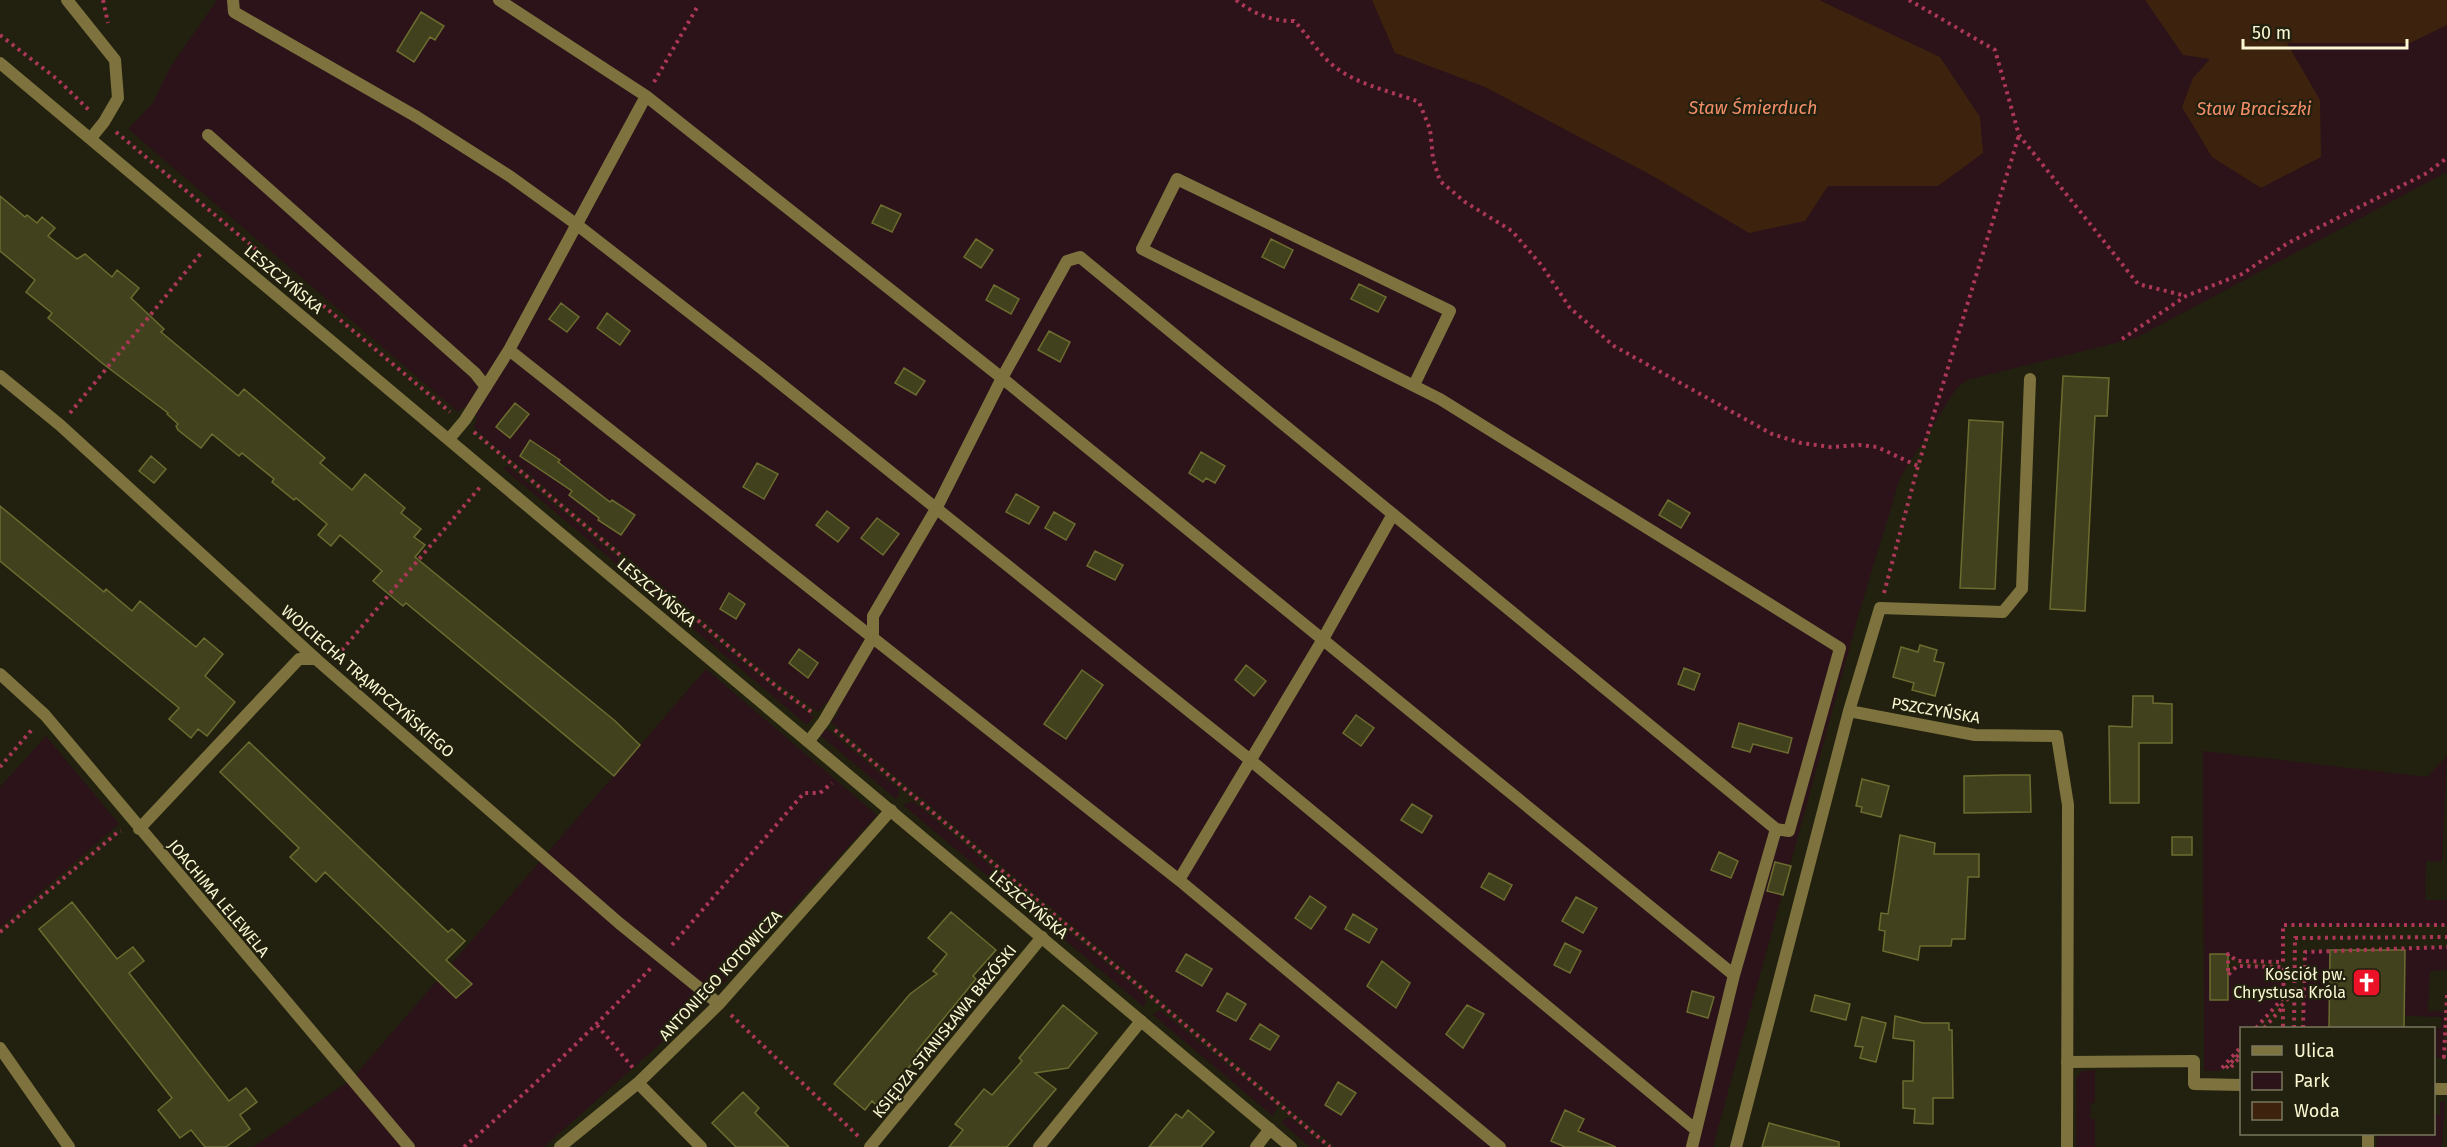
<svg xmlns="http://www.w3.org/2000/svg" width="2447" height="1147" font-family="'Fira Sans',sans-serif">
	<style>
		.green { fill: #2b1319 }
		.water { fill: #3d220d }
		.building { fill: #41421d; stroke: #6c6c30; stroke-width: 1.5 }
		.lines { fill: none; stroke-linecap: round; stroke-linejoin: round }
		.path { stroke: #ac3756; stroke-width: 4; stroke-dasharray: 3 4.5; stroke-linecap: butt }
		.service { stroke: #7e733e; stroke-width: 12 }
		.minor { stroke: #7e733e; stroke-width: 12 }
		.tertiary { stroke: #7e733e; stroke-width: 12 }
		.labels { text-anchor: middle; stroke-width: 4.5; stroke-linejoin: round; paint-order: stroke }
		.street-label { font-size: 16px; fill: #fcf8d3; stroke: #22210f }
		.poi-label { font-size: 16px; fill: #fcf8d3; stroke: #22210f; text-anchor: end }
		.water-label { font-size: 18px; font-style: italic; fill: #f48e69; stroke: #22210f }
	</style>
	<rect width="100%" height="100%" fill="#22210f"/>
	<path class="green" d="M217,0H2447V172L2136,338L1967,380L1956,389L1900,478L1859,613L1713,1147H1335L831,722L839,712L826,702L818,712L775,681L474,428L477,417L464,406L458,412L128,129L153,103L169,69Z
		M508,466L770,685L814,717L807,725L503,468Z
		M706,669L877,815L703,1006L544,1147H253L352,1079Z
		M826,728L898,788L899,796L896,799L820,735Z
		M46,736L119,824L0,927V787Z
		M2203,751L2427,777L2447,756L2442,862L2426,861L2425,900H2447V925H2284L2283,962L2237,961L2228,954H2210V1000H2228V975L2237,966L2284,967L2283,998L2256,1028H2242L2241,1046L2220,1071H2204Z
		M913,801L1048,914L1049,922L1046,925L903,805Z
		M1062,926L1144,995L1146,1003L1144,1007L1053,930Z
		M2447,947V970L2430,971L2428,1011L2445,1012L2444,1057L2434,1058V1028H2404H2441L2442,1017L2405,1016V948Z
		M2330,950L2329,1028H2303L2305,952Z
		M1160,1010L1275,1104L1277,1108L1273,1116L1153,1015Z
		M2095,1070V1103H2091L2090,1119H2095V1147H2076V1078L2082,1071Z
		M2440,1102H2445L2442,1147H2376L2377,1134H2434V1115H2440Z
		M1287,1118H1291L1325,1147H1310L1281,1122Z"/>
	<path class="water" d="M1372,0H1819L1940,57L1980,117L1983,153L1938,186H1828L1805,221L1749,233L1651,175L1485,87L1395,53Z
		M2145,0H2447V25L2410,43H2287L2320,100L2321,157L2261,188L2212,157L2182,107L2193,78L2210,59L2183,55Z"/>
	<path class="building" d="M421,12L444,26L435,40L430,37L414,62L397,51Z
		M0,196L25,217L27,215L37,223L42,217L55,228L48,236L77,259L85,254L112,277L117,270L139,288L131,298L164,329L161,332L238,396L244,389L264,406L325,458L320,463L352,490L365,474L405,508L401,513L421,529L414,537L425,545L415,557L614,720L640,745L614,776L406,603L403,606L373,581L382,571L340,535L331,546L318,535L327,524L296,498L294,500L272,482L274,479L242,453L239,456L212,434L201,448L178,430L176,426L178,424L167,414L168,413L102,363L48,318L52,313L26,292L35,280L0,251Z
		M881,205L901,214L892,232L872,223Z
		M976,239L993,250L981,268L964,257Z
		M1271,239L1293,250L1284,268L1262,257Z
		M1359,284L1386,297L1378,312L1351,299Z
		M994,285L1019,299L1011,314L986,300Z
		M561,303L579,317L567,332L549,319Z
		M607,313L630,331L620,345L597,328Z
		M1049,331L1070,342L1060,362L1038,350Z
		M904,368L925,381L916,395L895,383Z
		M2063,376L2109,378L2107,416H2095L2085,611L2050,609Z
		M515,403L529,414L510,438L496,427Z
		M1969,420L2003,422L1995,589L1960,588Z
		M530,440L560,460L558,462L610,502L612,500L635,515L621,535L598,520L599,518L569,495L572,491L520,456Z
		M1201,452L1225,466L1215,483L1206,478L1203,482L1189,473Z
		M151,456L166,469L154,483L139,471Z
		M757,463L778,474L764,499L743,487Z
		M1016,494L1039,507L1029,524L1006,512Z
		M1668,500L1690,513L1681,528L1659,515Z
		M0,506L104,592L106,589L132,611L140,601L196,647L204,638L223,654L205,676L235,702L207,736L198,729L191,738L169,719L179,708L0,561Z
		M827,511L849,528L838,542L816,525Z
		M1054,512L1075,524L1066,540L1045,528Z
		M877,518L899,534L883,555L861,538Z
		M1095,551L1123,565L1115,580L1087,566Z
		M729,593L745,604L736,619L720,609Z
		M1920,645L1937,650L1934,661L1944,663L1935,696L1912,690L1914,683L1893,677L1901,647L1918,652Z
		M799,649L818,663L808,678L789,663Z
		M1246,665L1266,681L1254,696L1235,680Z
		M1684,668L1700,674L1694,690L1678,684Z
		M1082,670L1103,685L1066,739L1044,724Z
		M2133,696H2153V703L2172,704V743H2139V803H2110L2109,726L2132,727Z
		M1356,715L1374,728L1361,746L1343,733Z
		M1739,723L1792,738L1788,753L1753,744L1750,752L1732,747Z
		M249,742L448,932L452,929L465,941L446,960L472,984L456,998L325,872L316,882L290,857L299,848L220,772Z
		M2005,775H2030L2031,812L1964,813V776Z
		M1862,779L1889,786L1881,817L1861,812L1862,807L1856,806Z
		M1412,804L1432,816L1422,833L1401,820Z
		M1900,835L1935,843L1934,854H1979V877H1968L1965,939H1952L1951,946H1920L1918,960L1883,951L1885,931L1879,930L1881,913L1888,914Z
		M2172,837H2192V855H2172Z
		M1719,852L1738,861L1731,878L1711,870Z
		M1775,862L1791,866L1783,895L1767,891Z
		M1489,873L1512,885L1504,900L1481,887Z
		M1310,896L1326,907L1311,929L1295,918Z
		M1576,897L1597,908L1583,933L1562,921Z
		M72,902L117,959L133,947L144,961L129,973L229,1101L246,1088L257,1102L240,1115L250,1129L226,1147H205L191,1130L180,1138L158,1110L172,1098L39,929Z
		M951,912L996,950L973,976L976,979L917,1051L920,1054L877,1106L872,1101L865,1110L834,1084L910,994L937,974L933,971L947,954L928,938Z
		M1353,914L1377,929L1369,943L1345,929Z
		M1565,943L1581,951L1570,973L1554,965Z
		M2330,950H2405L2404,1029H2329Z
		M1186,954L1212,969L1202,986L1176,971Z
		M2210,954H2228V1000H2210Z
		M1382,961L1410,983L1396,1008L1367,986Z
		M1692,991L1714,997L1708,1018L1687,1012Z
		M1227,993L1246,1004L1236,1021L1217,1011Z
		M1815,995L1850,1004L1846,1020L1811,1011Z
		M1063,1005L1097,1033L1068,1068L1035,1073L1056,1089L1007,1147H949L963,1130L955,1124L984,1089L992,1095L1022,1061L1019,1058Z
		M1467,1005L1484,1014L1463,1048L1446,1034Z
		M1895,1016L1923,1023H1949V1030H1952L1953,1098H1933V1124L1914,1123L1915,1109L1903,1108V1081H1913L1914,1041L1893,1038Z
		M1862,1017L1886,1023L1876,1062L1860,1058L1863,1047L1855,1046Z
		M1260,1024L1279,1036L1270,1050L1250,1039Z
		M1338,1082L1356,1093L1341,1115L1325,1105Z
		M743,1092L759,1108L755,1113L789,1147H736L712,1123Z
		M1188,1110L1214,1132L1201,1147H1149L1176,1114L1182,1118Z
		M1565,1110L1584,1119L1578,1131L1616,1147H1565L1551,1141Z
		M1769,1123L1839,1142V1147H1762Z"/>
	<g class="lines">
		<path class="path" d="M103,0L108,23
			M1236,0C1254,14 1271,21 1294,21C1306,33 1315,48 1327,60C1351,84 1388,90 1419,102L1430,129L1433,159L1440,181L1465,202L1512,231L1542,266L1570,308L1614,346L1772,434L1801,443L1831,447L1859,445L1877,447L1918,466
			M1909,0L1995,50L2019,135L2138,284L2186,296
			M0,35L57,79L91,112
			M654,82L699,4
			M116,132L450,412
			M2122,339L2186,296L2242,274L2288,243L2427,173L2447,158
			M70,413L202,252
			M474,432L777,687L813,713
			M1884,593L1918,466L2019,135
			M337,656L481,486
			M835,730L1330,1147
			M0,767L34,727
			M0,932L118,832L121,831
			M672,945L804,793H820L832,783
			M2447,995L2444,1057L2447,1055
			M2281,1006L2294,992
			M731,1015L858,1136
			M597,1025L633,1068
			M2256,1028L2283,998L2284,967L2237,966L2228,975V954L2237,961L2283,962V925H2447
			M2264,1028L2283,1007V1028
			M2294,1028L2295,938L2447,937
			M2303,1028L2305,952L2447,947
			M2231,1067L2242,1055
			M2222,1068L2242,1046
			M2226,1068L2242,1051
			M464,1147C529,1091 591,1031 651,968"/>
		<path class="service" d="M233,0L234,12L417,117L511,177L576,224L761,368L1249,759L1696,1130
			M499,0L646,96L1002,378L1734,975
			M208,135L475,373L486,387
			M509,350L1179,880L1500,1147
			M1414,385L1450,311L1177,179L1142,249L1440,399L1840,648L1789,831L1776,829L1734,975L1692,1147
			M449,439L465,420L509,350L646,96
			M809,741L824,721L873,637V616L936,509L1002,378L1067,261L1080,257L1776,829
			M139,829L299,659H316
			M1179,880L1323,639L1393,514
			M2067,1062L2194,1061V1084L2242,1085
			M2434,1089H2447
			M2368,1147V1134"/>
		<path class="minor" d="M67,0L115,60L118,98L104,122L91,138
			M0,376L60,425L316,659L619,923L719,1004
			M0,674L45,715L409,1147
			M1849,711L1975,735L2057,736L2068,805L2067,1147
			M0,1048L69,1147
			M638,1083L701,1147
			M560,1147L638,1083L719,1004L891,810
			M870,1147L1042,937
			M1039,1147L1141,1021
			M1256,1147L1270,1129
			M1736,1147L1849,711L1880,608L2003,612L2022,589L2030,379"/>
		<path class="tertiary" d="M0,63L1291,1147"/>
	</g>
	<defs>
		<symbol id="church-square" viewBox="-11 -11 22 22"><rect x="-9" y="-9" width="18" height="18" rx="4" fill="#eb1126" stroke="#22210f"/><path d="M-1.2-6h2.4v3.5h3.3v2.4h-3.3V6h-2.4V-.1h-3.3v-2.4h3.3Z" fill="#fff"/></symbol>
	</defs>
	<g fill-rule="evenodd">
		<use href="#church-square" x="2350" y="966" width="33" height="33"/>
	</g>
	<g class="labels">
		<g class="street-label">
			<text transform="translate(284 279) rotate(40)" y="6">LESZCZYŃSKA</text>
			<text transform="translate(657 592) rotate(40)" y="6">LESZCZYŃSKA</text>
			<text transform="translate(368 681) rotate(41)" y="6">WOJCIECHA TRĄMPCZYŃSKIEGO</text>
			<text transform="translate(1936 710) rotate(10)" y="6">PSZCZYŃSKA</text>
			<text transform="translate(219 898) rotate(50)" y="6">JOACHIMA LELEWELA</text>
			<text transform="translate(1029 904) rotate(40)" y="6">LESZCZYŃSKA</text>
			<text transform="translate(720 975) rotate(-47)" y="6">ANTONIEGO KOTOWICZA</text>
			<text transform="translate(944 1031) rotate(-51)" y="6">KSIĘDZA STANISŁAWA BRZÓSKI</text>
		</g>
		<g class="poi-label">
			<text x="2346" y="980">Kościół pw.<tspan x="2346" dy="18">Chrystusa Króla</tspan></text>
		</g>
		<g class="water-label">
			<text x="1753" y="114">Staw Śmierduch</text>
			<text x="2254" y="115">Staw Braciszki</text>
		</g>
	</g>
	<rect x="2240" y="1027" width="195" height="108" fill="#22210f" stroke="#79775d" stroke-width="1.5"/>
	<rect x="2252" y="1046" width="30" height="9" fill="#7e733e" stroke="#79775d" stroke-width="1.5"/>
	<text x="2294" y="1057" font-size="18" fill="#fcf8d3">Ulica</text>
	<rect x="2252" y="1072" width="30" height="18" fill="#2b1319" stroke="#79775d" stroke-width="1.5"/>
	<text x="2294" y="1087" font-size="18" fill="#fcf8d3">Park</text>
	<rect x="2252" y="1102" width="30" height="18" fill="#3d220d" stroke="#79775d" stroke-width="1.5"/>
	<text x="2294" y="1117" font-size="18" fill="#fcf8d3">Woda</text>
	<path d="M2243 39v9h164v-9" fill="none" stroke="#fcf8d3" stroke-width="3"/>
	<text x="2252" y="39" font-size="18" fill="#fcf8d3" stroke="#22210f" stroke-width="4.5" paint-order="stroke">50 m</text>
</svg>
